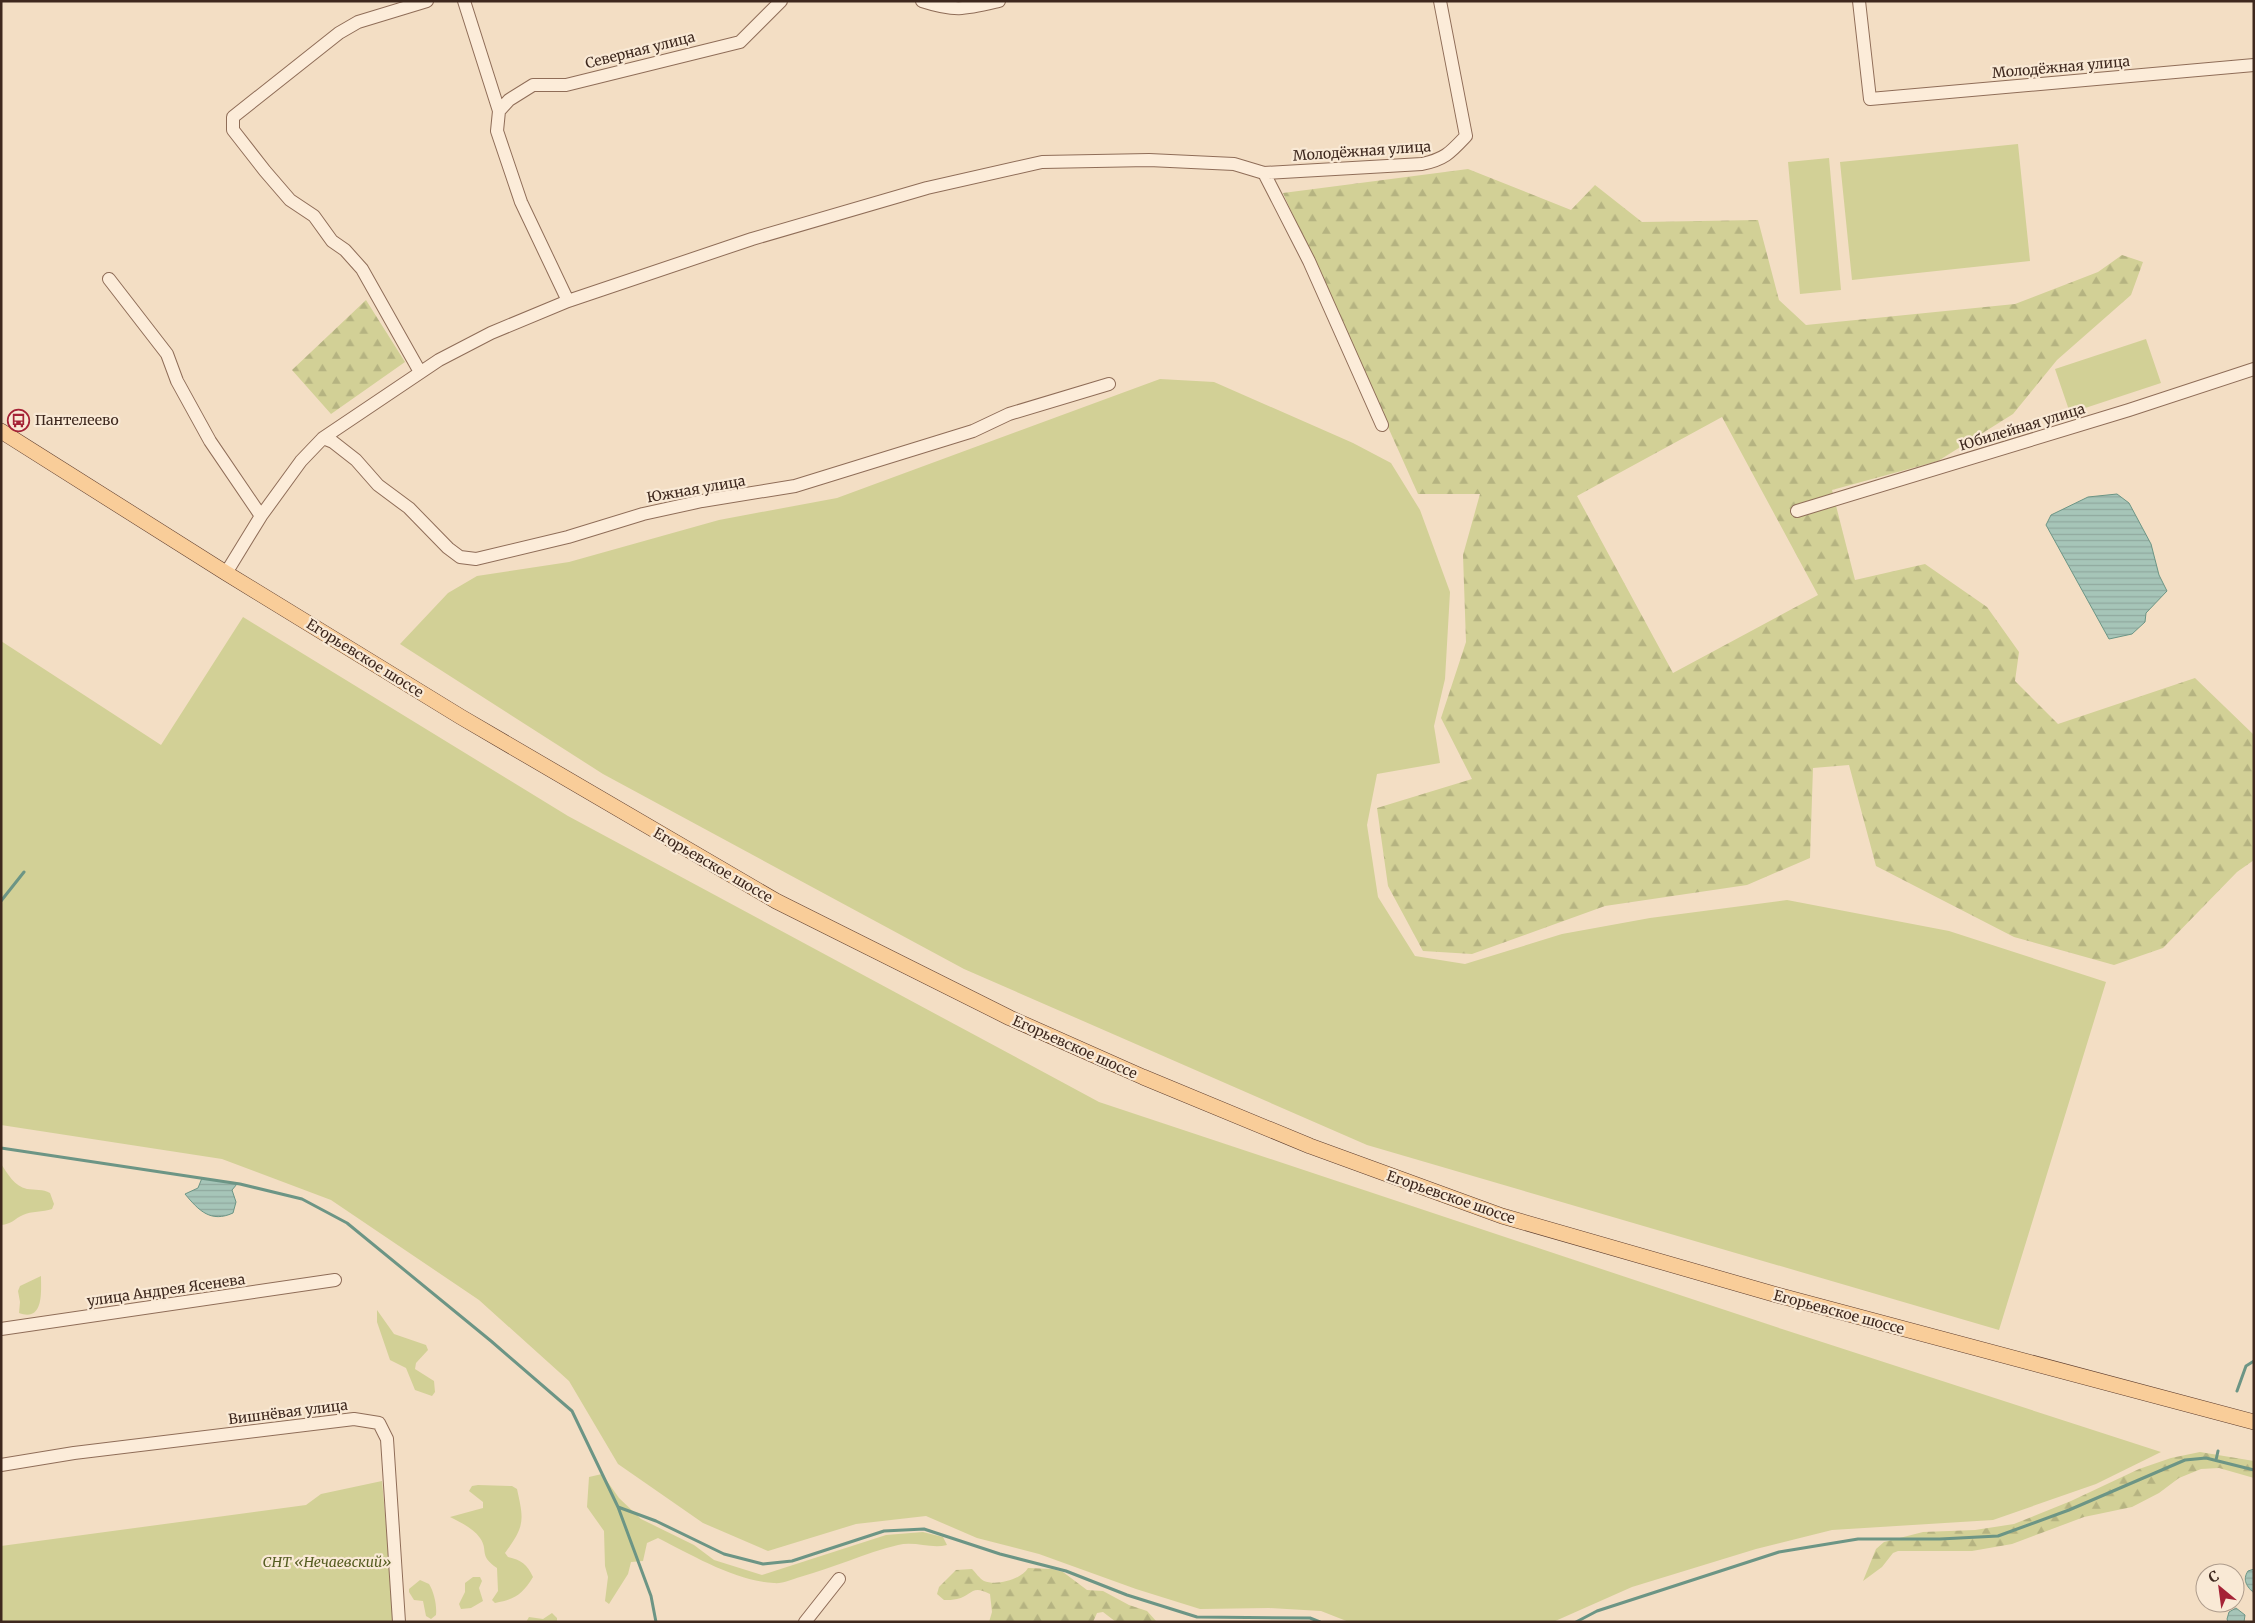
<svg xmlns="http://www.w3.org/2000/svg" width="2255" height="1623" font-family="Merriweather,serif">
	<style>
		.green { fill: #d2d096 }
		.forest { fill: url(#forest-firs); fill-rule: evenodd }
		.water { fill: url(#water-rules); stroke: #6c9585 }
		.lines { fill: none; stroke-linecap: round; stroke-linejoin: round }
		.stream { stroke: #6c9585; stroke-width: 3 }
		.minor-casing { stroke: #8f6d58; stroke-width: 14 }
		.major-casing { stroke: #5d3c2d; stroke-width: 16 }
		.minor { stroke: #fcecd9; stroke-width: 12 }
		.major { stroke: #f9cd99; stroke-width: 15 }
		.labels { text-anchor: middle; stroke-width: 4.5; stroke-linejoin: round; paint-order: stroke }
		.street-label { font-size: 14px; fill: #3e281e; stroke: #f9e9d5 }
		.poi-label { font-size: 14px; fill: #3e281e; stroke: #f9e9d5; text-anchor: start }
		.park-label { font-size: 14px; font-style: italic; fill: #565d22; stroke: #f9e9d5 }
	</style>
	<defs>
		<pattern id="forest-firs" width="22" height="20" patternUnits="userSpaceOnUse" patternTransform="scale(1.25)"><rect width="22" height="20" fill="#d2d096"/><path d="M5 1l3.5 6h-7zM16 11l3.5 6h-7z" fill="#b5b381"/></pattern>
		<pattern id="water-rules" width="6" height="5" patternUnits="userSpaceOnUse" patternTransform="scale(1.25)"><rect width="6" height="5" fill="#a6c5b8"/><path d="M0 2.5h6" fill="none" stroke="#90a99e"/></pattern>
	</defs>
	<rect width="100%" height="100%" fill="#f3dec4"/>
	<path class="green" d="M2018,144L2030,261L1852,280L1840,162Z
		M1829,158L1841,290L1800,294L1788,162Z
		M2146,339L2161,383L2070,413L2055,369Z
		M1160,379L1214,382L1353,443L1391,463L1420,510L1450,592L1445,679L1434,726L1440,763L1377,774L1367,825L1378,897L1415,956L1465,964L1562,934L1650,918L1787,900L1949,931L2106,982L1999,1330L1367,1145L964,969L603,774L400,644L448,593L477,576L569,562L719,520L837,498Z
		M243,617L568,816L1099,1102L1782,1329L2161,1452L2096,1484L1993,1520L1832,1530L1756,1549L1632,1587L1553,1622H1349L1321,1611L1269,1608L1200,1609L1136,1589L1039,1554L977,1538L926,1516L856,1524L768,1551L703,1523L618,1464L569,1381L479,1300L331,1200L222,1159L1,1125V641L161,745Z
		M1,1164C8,1174 14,1186 27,1189C35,1190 43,1189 50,1193L54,1204L52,1209C43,1212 31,1211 23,1215C14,1219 12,1224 1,1225Z
		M41,1276C41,1292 44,1322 19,1313L20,1302L18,1291L20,1286Z
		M377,1310L394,1334L426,1345L428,1350L416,1363L415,1369L434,1381L435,1392L432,1396L415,1390L406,1368L390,1360L377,1322Z
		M602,1474L619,1498L641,1519L694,1545L714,1560L762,1575L886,1535L923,1532L943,1537L947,1545C931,1549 915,1541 898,1545C865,1553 833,1568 800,1577C793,1579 782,1584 774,1583C735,1581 692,1555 658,1538L647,1543L643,1561L631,1562L628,1574L609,1604L605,1601L608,1577L605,1566L604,1531L587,1507L589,1477Z
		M382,1481L395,1622H1V1546L306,1505L321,1494Z
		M478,1485L512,1486L517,1489C524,1520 525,1526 505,1553L508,1557C521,1560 527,1564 533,1577C522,1595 515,1599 495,1603L492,1600L498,1591L497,1568C478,1555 489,1551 480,1538C473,1528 460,1522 450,1517L483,1508V1502L469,1491L472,1486Z
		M473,1577H480L482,1581L479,1588L483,1601L471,1608L461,1609L459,1604L465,1592V1583Z
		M420,1580L429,1584C434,1592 437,1605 436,1615L431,1619L426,1616L423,1601L414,1600L409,1592V1589Z
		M552,1613L557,1618V1622H526L529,1617L543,1619Z"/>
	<path class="forest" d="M1468,169L1571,210L1595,185L1642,222L1758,220L1779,300L1806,325L2015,304L2098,272L2122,255L2143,262L2131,295L2057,360L2013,414L1938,461L1832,490L1855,580L1925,564L1987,607L2019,652L2015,681L2058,724L2195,678L2254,735V860L2237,872L2163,948L2114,965L2014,937L1876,866L1849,765L1813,768L1810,858L1747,885L1605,906L1472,954L1423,951L1388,886L1377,808L1472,779L1441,718L1466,642L1463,555L1480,494H1418L1283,193ZM1722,417L1818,595L1673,673L1577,496Z
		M366,300L405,362L331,414L292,370Z
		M2200,1452L2254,1461V1478L2219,1468L2201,1469L2179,1478L2159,1493L2132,1507L2084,1517L2012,1544L1972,1551H1898L1893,1553L1882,1567L1863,1581L1876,1549L1884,1542L1923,1532L1975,1530L2014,1524L2071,1501L2139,1469L2171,1458Z
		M1028,1568L1052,1569L1063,1572L1087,1590L1103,1591L1129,1605L1147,1611L1157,1622H1116L1103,1612L1097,1613L1093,1622H989L992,1612L990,1594C971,1584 973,1595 957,1599C953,1600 948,1600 944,1600L937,1594L939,1587L956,1570L972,1569C975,1572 980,1579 984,1581C996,1586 1021,1580 1028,1568Z"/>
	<path class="water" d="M2117,494L2129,503L2151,544L2159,575L2167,591L2146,613L2145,622L2132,634L2109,639L2046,525L2051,515L2088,497Z
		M202,1178L237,1184L232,1190L236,1202L233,1213C211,1223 199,1211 185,1194L198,1188Z
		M2254,1569V1593C2247,1587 2242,1580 2248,1571Z
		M2236,1608L2245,1615L2244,1622H2228L2227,1619L2229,1612Z"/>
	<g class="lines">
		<path class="stream" d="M1,901L24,872
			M1,1148L240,1184L302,1199L347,1223L491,1341L572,1411L618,1507L651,1596L656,1622
			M2237,1391L2246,1366L2254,1361
			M2216,1460L2218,1451
			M618,1507L656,1521L724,1554L763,1564L792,1561L884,1531L924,1529L1000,1554L1066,1571L1127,1595L1197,1617L1310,1618L1320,1622
			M1576,1622L1597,1611L1779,1552L1858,1539H1940L1998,1536L2069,1510L2185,1460L2206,1458L2254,1470"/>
		<defs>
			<path id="minor" d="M464,1L499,111L497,131L521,202L568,301
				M922,1C956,12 965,9 999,1
				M1859,1L1870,99L2254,65
				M499,111L509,100L533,85H566L740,42L781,1
				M1264,173L1422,164C1445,159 1450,153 1466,136L1440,1
				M109,279L167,354L177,381L210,441L261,516
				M420,372L362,269L345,250L332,241L314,216L290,200L265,171L233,130V117L339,33L358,22L427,1
				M323,438L333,442L356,460L378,485L409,508L448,548L460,557L476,559L568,537L643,514L702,501L795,486L973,431L1009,414L1109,384
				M1797,511L2129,410L2254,369
				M226,573L261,516L301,461L323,438L439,360L491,333L568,301L752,239L927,188L1042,162L1149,160L1234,164L1264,173L1309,261L1382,425
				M1,1329L335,1280
				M1,1465L74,1453L354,1419L379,1423L387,1439L399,1622
				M805,1622L839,1579"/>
			<path id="major" d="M1,431L226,573L461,717L776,901L1010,1018L1143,1077L1310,1146L1502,1216L1777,1295L2254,1422"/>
		</defs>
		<use href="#minor" class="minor-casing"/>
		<use href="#major" class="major-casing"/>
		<use href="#minor" class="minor"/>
		<use href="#major" class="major"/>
	</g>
	<defs>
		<symbol id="bus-ring" viewBox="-11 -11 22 22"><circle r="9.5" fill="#f9e9d5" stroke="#a52236" stroke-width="1.5"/><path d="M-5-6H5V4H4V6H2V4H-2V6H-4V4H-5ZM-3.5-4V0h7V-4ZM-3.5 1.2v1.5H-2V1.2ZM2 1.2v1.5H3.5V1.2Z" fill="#a52236"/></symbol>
	</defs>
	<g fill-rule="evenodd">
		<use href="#bus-ring" x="6" y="408" width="25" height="25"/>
	</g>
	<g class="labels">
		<g class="street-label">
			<text transform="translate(640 50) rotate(-14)" y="5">Северная улица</text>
			<text transform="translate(2061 67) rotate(-5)" y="5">Молодёжная улица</text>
			<text transform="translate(1362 151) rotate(-4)" y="5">Молодёжная улица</text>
			<text transform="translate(2022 427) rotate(-17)" y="5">Юбилейная улица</text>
			<text transform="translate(696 489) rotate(-10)" y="5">Южная улица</text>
			<text transform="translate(365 658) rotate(32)" y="5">Егорьевское шоссе</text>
			<text transform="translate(713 865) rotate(30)" y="5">Егорьевское шоссе</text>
			<text transform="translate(1075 1047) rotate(24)" y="5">Егорьевское шоссе</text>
			<text transform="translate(1451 1197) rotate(19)" y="5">Егорьевское шоссе</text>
			<text transform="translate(166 1290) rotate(-8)" y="5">улица Андрея Ясенева</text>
			<text transform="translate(1839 1312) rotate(15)" y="5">Егорьевское шоссе</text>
			<text transform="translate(288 1412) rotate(-7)" y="5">Вишнёвая улица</text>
		</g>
		<g class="poi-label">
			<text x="35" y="425">Пантелеево</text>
		</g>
		<g class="park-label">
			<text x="327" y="1567">СНТ «Нечаевский»</text>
		</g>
	</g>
	<rect width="2255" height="1623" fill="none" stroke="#3e281e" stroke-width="5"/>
	<g transform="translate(2220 1588) rotate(331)"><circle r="24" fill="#f9e9d5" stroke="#ae9c8c"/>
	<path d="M0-4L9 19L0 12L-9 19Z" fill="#a52236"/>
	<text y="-8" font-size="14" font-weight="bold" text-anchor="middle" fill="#3e281e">С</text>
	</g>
</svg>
